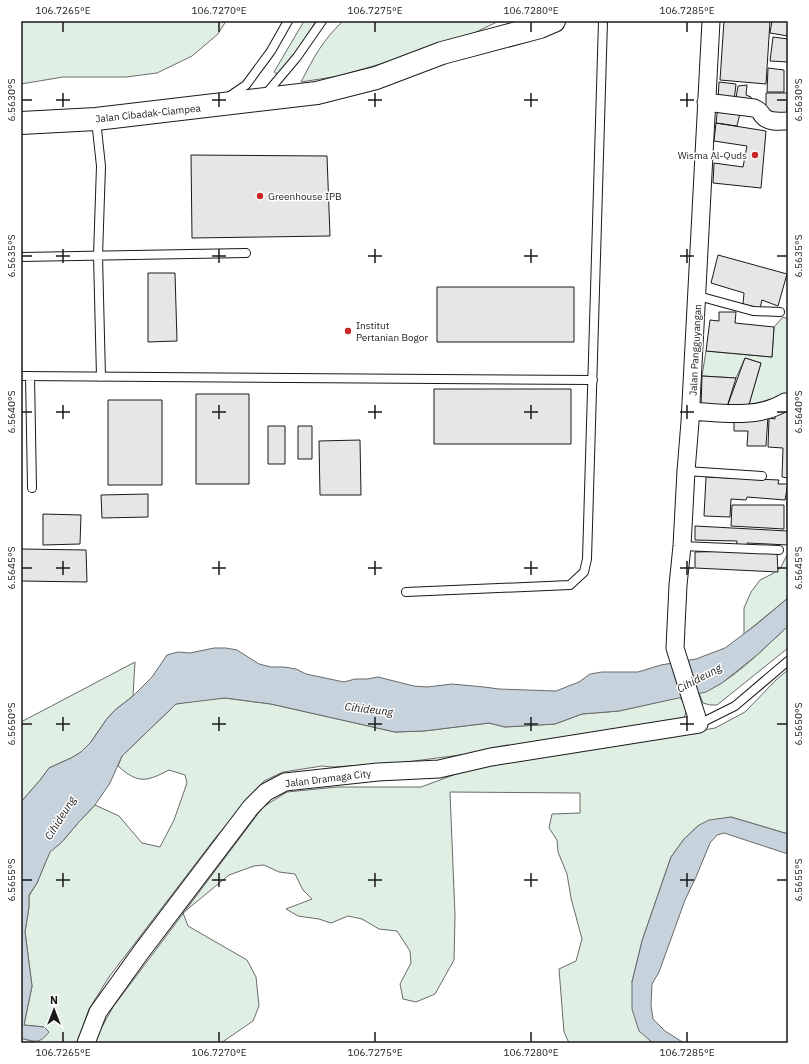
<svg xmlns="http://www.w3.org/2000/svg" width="809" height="1064" font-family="'IBM Plex Sans',sans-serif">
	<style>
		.green { fill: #e0efe3; stroke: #6a6a6a }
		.water { fill: #c6d2dc; stroke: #6a6a6a }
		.building { fill: #e6e6e6; stroke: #1a1a1a }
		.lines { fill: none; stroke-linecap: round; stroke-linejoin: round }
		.lane-casing { stroke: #1a1a1a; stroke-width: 10 }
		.street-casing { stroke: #1a1a1a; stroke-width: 19 }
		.highway-casing { stroke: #1a1a1a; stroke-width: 24 }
		.lane { stroke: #fff; stroke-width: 8 }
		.street { stroke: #fff; stroke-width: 17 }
		.highway { stroke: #fff; stroke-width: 22 }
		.ticks { fill: none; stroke: #1a1a1a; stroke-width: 1.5 }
		.poi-dot { fill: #c62828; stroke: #fff; stroke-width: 1.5 }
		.labels { text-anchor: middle; stroke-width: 3; stroke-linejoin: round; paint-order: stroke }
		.street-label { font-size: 10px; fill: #1a1a1a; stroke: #fff }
		.poi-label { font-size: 10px; fill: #1a1a1a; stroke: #fff; text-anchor: start }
		.water-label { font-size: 11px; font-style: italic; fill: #1a1a1a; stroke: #fff }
		.neatline { fill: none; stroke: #1a1a1a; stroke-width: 1.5 }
		.ticks-label { font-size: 10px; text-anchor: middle; fill: #1a1a1a }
	</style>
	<rect width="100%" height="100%" fill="#fff"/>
	<path class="green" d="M21,21H226L218,34L192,56L157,73L126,77H63L21,84Z
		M304,21H316L281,76L274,72Z
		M343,21H499L453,43L339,76L301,82C314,57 322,41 343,21Z
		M783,317L788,319V401L748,408L761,363L745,358L736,378L702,376L706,351L772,357L774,327Z
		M788,553V598L744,634V608L751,592L760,580L772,574L781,567Z
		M788,625V648L717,705H710L703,703L699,693C722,688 752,660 770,643C776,637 783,632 788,625Z
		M135,662L133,696L115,710L106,720L91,742L81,752L71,758L49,768L41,779L21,802V722Z
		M788,670V834L731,817L699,825L684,839L671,857L642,941L632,982L650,1041L653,1043H569L564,1032L559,969L576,961L582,939L571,898L567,874L558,852L557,840L549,828L552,814L580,813V793L450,792L455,916L454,960L435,994L416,1002L403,999L400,984L411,963L410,951L397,931L379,929L362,919L348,916L331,923L319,919L298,916L286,909L312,899L303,890L295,874L279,872L264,865L254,866L229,875L183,913L188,926L247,960L256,977L259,1006L253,1021L221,1043H95L98,1034L113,1007L263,807L287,792L337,787H421L475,767L631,743L715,728L745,712L777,679Z
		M680,697L687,709L684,718L521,747L399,763L332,767L322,766L283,772L264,781L216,837L109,977L89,1009L77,1043H21V1038L34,1042L44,1027L24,1025L32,986L25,932L29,907V896L37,883L50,851L61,843L78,823L95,805L119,816L142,843L160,847L174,820L187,783L185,775L169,770C146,782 138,784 118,766L122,756L176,704L198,700L225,698L271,704L395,732L424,731L489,723L505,727L555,724L582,714L619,711Z"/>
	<path class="water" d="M788,598V625L786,628L757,655L722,683L706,692L619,711L582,714L555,724L505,727L489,723L424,731L395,732L271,704L225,698L176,704L122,756L110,783L95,805L78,823L61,843L50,852L37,883L29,895V907L25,932L32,986L24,1025L44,1027L49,1032C40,1044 35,1042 21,1038V802L41,779L49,768L71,758L81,752L91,742L106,720L115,710L133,696L152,677L167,655L178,652L190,653L214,648H226L237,650L259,664L271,667H284L296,669L306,674L344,682L355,679H367L378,677L414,686L427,687L452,684L484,687L499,689L556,691L579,682L590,674L602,672H638L661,665L696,659L725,648L757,624Z
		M731,817L788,834V854L724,833L717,835L710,843L696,877L685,900L659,972L652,984L651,1005L653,1019L665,1031L684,1043H653L639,1031L632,1009V982L642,941L671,857L684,839L699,825L709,820Z"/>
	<path class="building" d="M724,21H770L766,84L720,80Z
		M772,21H788V36L770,33Z
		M773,37L788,39V62L770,61Z
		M768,68L784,70V92H767Z
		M719,82L736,84L734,101L718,100Z
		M747,85L746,95L751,97V106L735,104L738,86Z
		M766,93H788L786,118L766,116Z
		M718,105L741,109L737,126L716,123Z
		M716,123L766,131L761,188L713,183L714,163L743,167L747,146L714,141Z
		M191,155L327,156L330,236L192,238Z
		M718,255L787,274L778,306L762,300L760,308L743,304L744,293L711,283Z
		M148,273H175L177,341L148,342Z
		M437,287H574V342H437Z
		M719,312H736L735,323L774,327L772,357L706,351L710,320L719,321Z
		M745,358L761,363L748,408L727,407Z
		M702,376L736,378L727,407H701Z
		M434,389H571V444H434Z
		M196,394H249V484H196Z
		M108,400H162V485H108Z
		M788,404V478L782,477L783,448L768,447L769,418L775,419L776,409Z
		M768,416L766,446H747L748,431H734V417Z
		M268,426H285V464H268Z
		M298,426H312V459H298Z
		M360,440L361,495H320L319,441Z
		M706,477L779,480L778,484H788L785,500L747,497L746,500L731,499L730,517L704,516Z
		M787,487H788V528H787Z
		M148,494V517L102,518L101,495Z
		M732,505H784V529L731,526Z
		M43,514L81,515L80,544L43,545Z
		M695,526L788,531V545L747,543L746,552L777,553L778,572L695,568V552L736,551L737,541L695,540Z
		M21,549L86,550L87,582L21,581Z"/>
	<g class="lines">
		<defs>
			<path id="lane" d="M265,95L297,57L322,21
				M227,98L246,85L271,51L288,21
				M96,120L101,166L98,256L101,377
				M21,257L246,253
				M698,296L753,311L780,312
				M21,376L593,380
				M30,376L32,488
				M686,471L762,476
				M682,546L779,550
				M406,592L570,585L584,572L587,559L603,21
				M699,724L735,706L788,661"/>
			<path id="street" d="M706,102L754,108C761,111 759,111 763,116C769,123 780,121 788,121
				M691,411C722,413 758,419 785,402H788
				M86,1043L98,1012L141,952L251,807L266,792L285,782L378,772L439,769L491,757L699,724L675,648L678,585L682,546L686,471L690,422L711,21"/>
			<path id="highway" d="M21,123L96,119L317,93L376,78L442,53L540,27L554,21"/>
		</defs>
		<use href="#lane" class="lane-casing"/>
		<use href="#street" class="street-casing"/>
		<use href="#highway" class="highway-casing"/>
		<use href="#lane" class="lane"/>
		<use href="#street" class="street"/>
		<use href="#highway" class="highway"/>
	</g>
	<path class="ticks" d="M63,22V32M219,22V32M375,22V32M531,22V32M687,22V32M63,93V107M219,93V107M375,93V107M531,93V107M687,93V107M22,100H32M56,100H70M212,100H226M368,100H382M524,100H538M680,100H694M777,100H787M63,249V263M219,249V263M375,249V263M531,249V263M687,249V263M22,256H32M56,256H70M212,256H226M368,256H382M524,256H538M680,256H694M777,256H787M63,405V419M219,405V419M375,405V419M531,405V419M687,405V419M22,412H32M56,412H70M212,412H226M368,412H382M524,412H538M680,412H694M777,412H787M63,561V575M219,561V575M375,561V575M531,561V575M687,561V575M22,568H32M56,568H70M212,568H226M368,568H382M524,568H538M680,568H694M777,568H787M63,717V731M219,717V731M375,717V731M531,717V731M687,717V731M22,724H32M56,724H70M212,724H226M368,724H382M524,724H538M680,724H694M777,724H787M63,873V887M219,873V887M375,873V887M531,873V887M687,873V887M22,880H32M56,880H70M212,880H226M368,880H382M524,880H538M680,880H694M777,880H787M63,1032V1042M219,1032V1042M375,1032V1042M531,1032V1042M687,1032V1042"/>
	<g class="poi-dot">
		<circle cx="755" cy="155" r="4"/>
		<circle cx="260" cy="196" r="4"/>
		<circle cx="348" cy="331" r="4"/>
	</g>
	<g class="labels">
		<g class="street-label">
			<text transform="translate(148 113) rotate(-6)" y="4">Jalan Cibadak-Ciampea</text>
			<text transform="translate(695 350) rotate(-87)" y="4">Jalan Pangguyangan</text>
			<text transform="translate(328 778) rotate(-7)" y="4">Jalan Dramaga City</text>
		</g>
		<g class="poi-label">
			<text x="747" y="159" text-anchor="end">Wisma Al-Quds</text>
			<text x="268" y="200">Greenhouse IPB</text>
			<text x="356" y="329">Institut<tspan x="356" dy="12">Pertanian Bogor</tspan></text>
		</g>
		<g class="water-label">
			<text transform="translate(699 678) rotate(-28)" y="4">Cihideung</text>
			<text transform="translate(369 709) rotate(7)" y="4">Cihideung</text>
			<text transform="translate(60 818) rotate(-58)" y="4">Cihideung</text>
		</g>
	</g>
	<rect width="809" height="1064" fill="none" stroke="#ffffff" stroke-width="44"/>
	<g transform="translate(54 1010)" stroke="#ffffff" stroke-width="3" paint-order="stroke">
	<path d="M0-3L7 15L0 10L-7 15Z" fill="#1a1a1a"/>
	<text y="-6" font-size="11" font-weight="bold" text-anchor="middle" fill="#1a1a1a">N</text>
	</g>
	<rect x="22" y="22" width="765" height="1020" class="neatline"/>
	<g class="ticks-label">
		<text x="63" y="14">106.7265°E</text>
		<text x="219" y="14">106.7270°E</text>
		<text x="375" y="14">106.7275°E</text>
		<text x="531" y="14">106.7280°E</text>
		<text x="687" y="14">106.7285°E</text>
		<text transform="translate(11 100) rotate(-90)" y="4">6.5630°S</text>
		<text transform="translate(798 100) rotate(-90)" y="4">6.5630°S</text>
		<text transform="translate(11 256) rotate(-90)" y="4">6.5635°S</text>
		<text transform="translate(798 256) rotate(-90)" y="4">6.5635°S</text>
		<text transform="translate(11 412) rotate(-90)" y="4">6.5640°S</text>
		<text transform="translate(798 412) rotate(-90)" y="4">6.5640°S</text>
		<text transform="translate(11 568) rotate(-90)" y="4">6.5645°S</text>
		<text transform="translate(798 568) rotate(-90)" y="4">6.5645°S</text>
		<text transform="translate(11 724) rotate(-90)" y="4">6.5650°S</text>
		<text transform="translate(798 724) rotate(-90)" y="4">6.5650°S</text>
		<text transform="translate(11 880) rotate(-90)" y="4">6.5655°S</text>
		<text transform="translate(798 880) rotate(-90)" y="4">6.5655°S</text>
		<text x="63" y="1056">106.7265°E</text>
		<text x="219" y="1056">106.7270°E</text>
		<text x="375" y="1056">106.7275°E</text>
		<text x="531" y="1056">106.7280°E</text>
		<text x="687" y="1056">106.7285°E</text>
	</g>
</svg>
